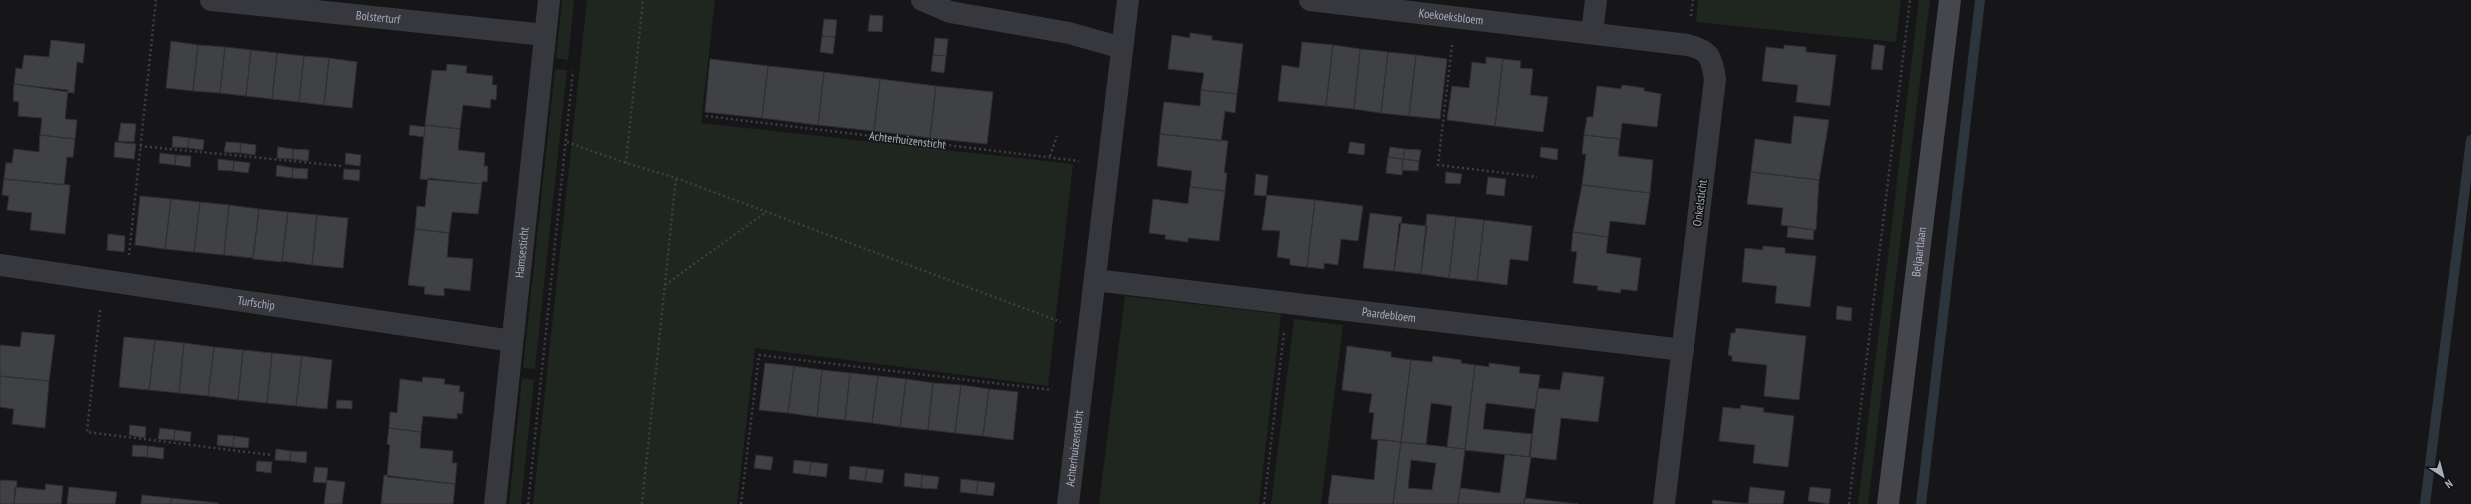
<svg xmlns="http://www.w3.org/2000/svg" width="2471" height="504" font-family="'PT Sans Narrow',sans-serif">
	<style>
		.green { fill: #1e261f }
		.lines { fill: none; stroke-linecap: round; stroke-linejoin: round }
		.stream { stroke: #2c353c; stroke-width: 10 }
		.building { fill: #404145; stroke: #303034; fill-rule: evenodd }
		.path { stroke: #3d3f44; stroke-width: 2.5; stroke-dasharray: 2 3; stroke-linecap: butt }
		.street { stroke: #37383d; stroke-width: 22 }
		.secondary { stroke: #45474d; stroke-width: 22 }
		.labels { text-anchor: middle; stroke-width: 3.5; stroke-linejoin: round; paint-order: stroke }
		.street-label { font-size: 12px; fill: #a8adb8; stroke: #111113 }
	</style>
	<rect width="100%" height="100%" fill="#161618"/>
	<path class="green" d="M562,0H574L568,60L556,58Z
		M587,0H715L701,123L1073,164L1048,386L755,348L737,504H533Z
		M1698,0H1901L1896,42L1696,22Z
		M1919,0H1930L1868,504H1858Z
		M555,69L567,70L535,369L523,368Z
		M1125,296L1281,314L1259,504H1099Z
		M1294,319L1343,325L1321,504H1271Z
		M522,378L534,380L521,504H509Z"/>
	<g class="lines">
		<path class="stream" d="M1921,504L1980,0
			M2425,504L2471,140"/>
	</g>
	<path class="building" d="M870,15L883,16L882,32L868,31Z
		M824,19L837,20L835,37L822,36Z
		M1190,33L1212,36V40L1243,44L1237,94L1201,90L1204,73L1168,69L1172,35L1190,38Z
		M822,36L835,37L833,54L820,52Z
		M935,38L948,39L946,56L933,55Z
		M51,40L85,44L83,63L77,62L74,93L14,84L16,68L22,69L24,55L49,57Z
		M171,41L198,45L193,91L166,88Z
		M1302,42L1333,45L1326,106L1278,101L1282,65L1299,68Z
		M1874,44L1885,46L1882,70L1871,69Z
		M198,45L225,47L220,93L193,91Z
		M1333,45L1360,49L1354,109L1326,106Z
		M1784,45L1806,47V52L1836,55L1830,106L1796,102L1798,85L1762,81L1766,47L1784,49Z
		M225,47L251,50L246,96L220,93Z
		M1360,49L1388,52L1381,113L1354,109Z
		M251,50L277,53L272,99L246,96Z
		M1388,52L1416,55L1409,116L1381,113Z
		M277,53L304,56L299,102L272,99Z
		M933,55L946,56L944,73L931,71Z
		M1416,55L1447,59L1440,119L1409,116Z
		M304,56L329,58L324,105L299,102Z
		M1486,57L1503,59L1495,126L1447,120L1452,86L1469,88L1472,62L1486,64Z
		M329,58L357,62L352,108L324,105Z
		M710,59L768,66L762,118L705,112Z
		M1503,59L1521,61L1520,68L1533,69L1530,95L1548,97L1543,132L1495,126Z
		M447,64L467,66L466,73L493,76L492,85H497L496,100L491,99L490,108L463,105L460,129L425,125L432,70L446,71Z
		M768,66L824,72L818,125L762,118Z
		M824,72L880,79L874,131L818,125Z
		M880,79L936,86L930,138L874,131Z
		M14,84L68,90L65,119L77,120L75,139L40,135L42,118L18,116L19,102L13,101Z
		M1622,85L1644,88V91L1661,94L1657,127L1622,123L1620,139L1584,135L1587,117H1593L1597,86L1621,89Z
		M936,86L993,92L987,144L930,138Z
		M1201,90L1237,94L1235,113L1225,111L1221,141L1160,134L1164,102L1200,106Z
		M1794,116L1829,120L1819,180L1751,172L1755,139L1791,144Z
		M121,123L136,124L134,142L118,141Z
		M410,125L425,127L424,137L409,135Z
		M425,125L460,129L458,150L485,153L484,166H488L487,182L482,181V184L420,179Z
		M1160,134L1228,141L1224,173H1227L1225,191L1190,187L1192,171L1157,166Z
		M40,135L75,139L73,157H67L64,185L4,179L6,163H12L14,149L39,152Z
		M1584,135L1620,139L1618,156L1653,160L1650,193L1582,185L1586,154H1582Z
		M173,136L189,138L188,148L172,147Z
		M189,138L204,140L203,150L188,148Z
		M115,142L136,144L134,159L114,157Z
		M226,142L241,143L240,153L224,152Z
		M1350,142L1365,144L1364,155L1348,153Z
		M241,143L256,145L255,155L240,153Z
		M278,147L293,149V159L277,158Z
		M1390,147L1405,149L1403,159L1388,157Z
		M1541,147L1558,149L1557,160L1540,157Z
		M293,149L309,150L308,161L293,159Z
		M1405,149L1421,150L1419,161L1403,159Z
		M160,153L176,155L175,165L159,163Z
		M346,153L361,155L360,166L345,164Z
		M176,155L191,156L190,167L175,165Z
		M1388,157L1403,159L1402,175L1386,173Z
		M218,159L234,161L233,171L218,170Z
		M1403,159L1419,161L1418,171L1402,170Z
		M234,161L250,163L248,173L233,171Z
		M277,165L293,168L292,178L276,176Z
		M293,168L308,169L307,179L292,178Z
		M344,169L360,170L359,181L343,179Z
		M1446,172L1462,174L1460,184L1445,183Z
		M1751,172L1819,180L1816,230L1781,225L1783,208L1747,204Z
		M1256,174L1268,176L1266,196L1254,195Z
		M1488,177L1506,179L1504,196L1486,194Z
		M428,178L482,184L478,214L452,212L449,233L415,229L417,206L425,207Z
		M4,179L70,185L65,234L30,230L32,213L7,210L9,196L2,195Z
		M1582,185L1650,193L1645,225L1610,221L1608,237L1573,232Z
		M1190,187L1225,191L1219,241L1188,238V242L1165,239L1166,235L1149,233L1153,199L1188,204Z
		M1267,195L1315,200L1307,267L1290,265V259L1277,257L1280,231L1262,230Z
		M140,196L171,199L165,249L135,245Z
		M171,199L200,202L194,252L165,249Z
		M1315,200L1363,206L1358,241L1341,239L1338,265L1324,263V269L1307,267Z
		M200,202L229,205L224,255L194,252Z
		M229,205L259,209L253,258L224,255Z
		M259,209L288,212L282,262L253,259Z
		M288,212L317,215L312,265L282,261Z
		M1370,213L1402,217L1394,271L1363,268Z
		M1427,214L1456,217L1449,278L1421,274Z
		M317,215L348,218L343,268L312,265Z
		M1456,217L1484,220L1477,281L1449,278Z
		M1484,220L1532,226L1528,261L1510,259L1507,285L1477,281Z
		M1399,223L1427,226L1421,274L1394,271Z
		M1788,227L1814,230L1813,240L1787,237Z
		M415,229L449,233L447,257L473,259L470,291L444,288V296L424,294L425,287L408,285Z
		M1573,232L1608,237L1606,253L1641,258L1637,291L1621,289L1620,293L1597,290L1598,286L1573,283L1577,252L1571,251Z
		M108,234L125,236L124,252L107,250Z
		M1763,246L1785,248V253L1816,256L1810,307L1775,303L1777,286L1742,282L1745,248L1763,250Z
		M1837,306L1852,308L1851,321L1836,319Z
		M1736,328L1806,336L1799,400L1764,396L1767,365L1732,361V356L1728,355L1731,333H1735Z
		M22,332L55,335L49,381L0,376V345L20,347Z
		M124,337L155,340L149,390L119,387Z
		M155,340L184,343L179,393L149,390Z
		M184,343L214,347L208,396L179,393Z
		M1347,346L1391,352V357L1411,360L1401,442L1371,439L1374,413L1369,412L1372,394L1342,390Z
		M214,347L243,350L238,400L208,396Z
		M243,350L272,353L267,403L238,400Z
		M272,353L302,356L296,406L267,403Z
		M302,356L332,360L327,409L296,406Z
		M1433,356L1461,360V363L1475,365L1465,449L1447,447L1452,406L1431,403L1426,444L1401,442L1411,360L1432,362Z
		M765,363L794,366L788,413L759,410Z
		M1489,363L1520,367L1519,373L1540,375L1535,409L1486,403L1483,429L1532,434L1529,457L1465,450L1475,365L1489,367Z
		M794,366L822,370L817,417L788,413Z
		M822,370L850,373L845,420L817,417Z
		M1563,372L1604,377L1598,422L1561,418L1556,460L1530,457L1538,388L1560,390Z
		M850,373L878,376L872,423L845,420Z
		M0,376L49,381L45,428L12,424L14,409L0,407Z
		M878,376L906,379L900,427L872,423Z
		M423,377L445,379L444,384L460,386L459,392H464L462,414L457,413V419L423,416L421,432L389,428L390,412L397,413L400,379L422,382Z
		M906,379L933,383L928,430L900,427Z
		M933,383L961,385L955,433L928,430Z
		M961,385L989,389L983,436L955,433Z
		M989,389L1018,392L1013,440L983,436Z
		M337,400L352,401V409L336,408Z
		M1741,405L1764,408L1763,412L1794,416L1788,467L1753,463L1755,445L1719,441L1723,407L1740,409Z
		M130,425L146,427L145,438L129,435Z
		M160,428L175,430L174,440L158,439Z
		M389,428L421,432L420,448L453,451L452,463H457L455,484L387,477L390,445L387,444Z
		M175,430L191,432L190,442L174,440Z
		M218,435L234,436L233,447L217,445Z
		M234,436L249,438L248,448L233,447Z
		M1378,439L1401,442L1393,504H1328L1332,475L1374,480Z
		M1401,442L1465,449L1458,504H1393ZM1411,460L1436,463L1432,490L1408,488Z
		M133,445L148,446L147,457L132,456Z
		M148,446L164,448L163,459L147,457Z
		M276,449L291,451L290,461L275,460Z
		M291,451L307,452L306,463L290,461Z
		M1505,454L1531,457L1524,504H1458L1460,488L1500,493Z
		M756,455L773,457L771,470L754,468Z
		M794,460L811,462L809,475L793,473Z
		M257,461L272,462L271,473L256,471Z
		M811,462L828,464L826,477L809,475Z
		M850,466L867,468L865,481L849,479Z
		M315,467L328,468L326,483L313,482Z
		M867,468L884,470L882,483L865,481Z
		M905,473L922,475L921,488L904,486Z
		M384,475L455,484L453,504H381Z
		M922,475L939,477L937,489L921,488Z
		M961,479L978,481L976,494L960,492Z
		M0,480L17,481L14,504H0Z
		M327,480L345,482L342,504H324Z
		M978,481L995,483L993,496L976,494Z
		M46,484L63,486L61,504H14L15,487L45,490Z
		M69,487L117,492L115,504H67Z
		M1750,487L1785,491L1783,504H1748Z
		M1810,487L1831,489L1829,504L1808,501Z
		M142,495L171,498V504H141Z
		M171,498L218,503V504H171Z
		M1524,498H1525L1578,504H1524Z
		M1713,500L1748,504H1712Z"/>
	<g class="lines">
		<g class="path">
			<path d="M1691,16L1693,0"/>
			<path d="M1452,45L1438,165L1537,177"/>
			<path id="s1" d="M706,116L1079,161"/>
			<path d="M567,142L626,163L676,178L1061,322"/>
			<path d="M140,146L342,166"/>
			<path d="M1050,156L1057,136"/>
			<path d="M626,163L643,0"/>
			<path d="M129,255L156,0"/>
			<path d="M665,285L766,212"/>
			<path d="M100,310L87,432L271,455"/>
			<path d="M528,504L573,71"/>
			<path d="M642,504L676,178"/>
			<path d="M741,504L759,355L1052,390"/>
			<path d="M1264,504L1284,332"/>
			<path d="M1849,504L1910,0"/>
		</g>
		<g class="street">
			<path id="s2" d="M211,0L545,35"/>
			<path d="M922,0L950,12L1069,33L1122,48"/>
			<path id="s3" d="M1310,0L1688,45C1710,51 1711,56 1715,79L1664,504"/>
			<path d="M1592,33L1596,0"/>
			<path id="s4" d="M0,265L512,341"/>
			<path id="s5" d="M1095,280L1683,350"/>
			<path id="s6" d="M495,504L549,0"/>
			<path id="s7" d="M1068,504L1128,0"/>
		</g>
		<path class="secondary" id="s8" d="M1888,504L1950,0"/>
	</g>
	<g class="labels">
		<g class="street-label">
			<text dy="4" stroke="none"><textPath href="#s2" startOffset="168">Bolsterturf</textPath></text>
			<text dy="4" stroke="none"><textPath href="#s3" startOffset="142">Koekoeksbloem</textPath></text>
			<text dy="4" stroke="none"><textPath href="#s1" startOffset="203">Achterhuizensticht</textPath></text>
			<text transform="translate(1700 203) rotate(-83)" y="4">Onkelsticht</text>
			<text dy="4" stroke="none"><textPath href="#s6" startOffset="253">Hamsesticht</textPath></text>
			<text dy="4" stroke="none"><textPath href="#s8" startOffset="254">Beljaartlaan</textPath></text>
			<text dy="4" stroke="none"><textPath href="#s4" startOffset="259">Turfschip</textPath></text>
			<text dy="4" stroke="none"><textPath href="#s5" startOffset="296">Paardebloem</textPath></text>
			<text dy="4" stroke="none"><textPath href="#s7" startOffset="56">Achterhuizensticht</textPath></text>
		</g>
	</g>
	<g transform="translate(2443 476) rotate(144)" stroke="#111113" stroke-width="3" paint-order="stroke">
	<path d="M0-3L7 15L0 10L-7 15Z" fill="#a8adb8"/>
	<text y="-6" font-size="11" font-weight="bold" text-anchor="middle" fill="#a8adb8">N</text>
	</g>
</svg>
